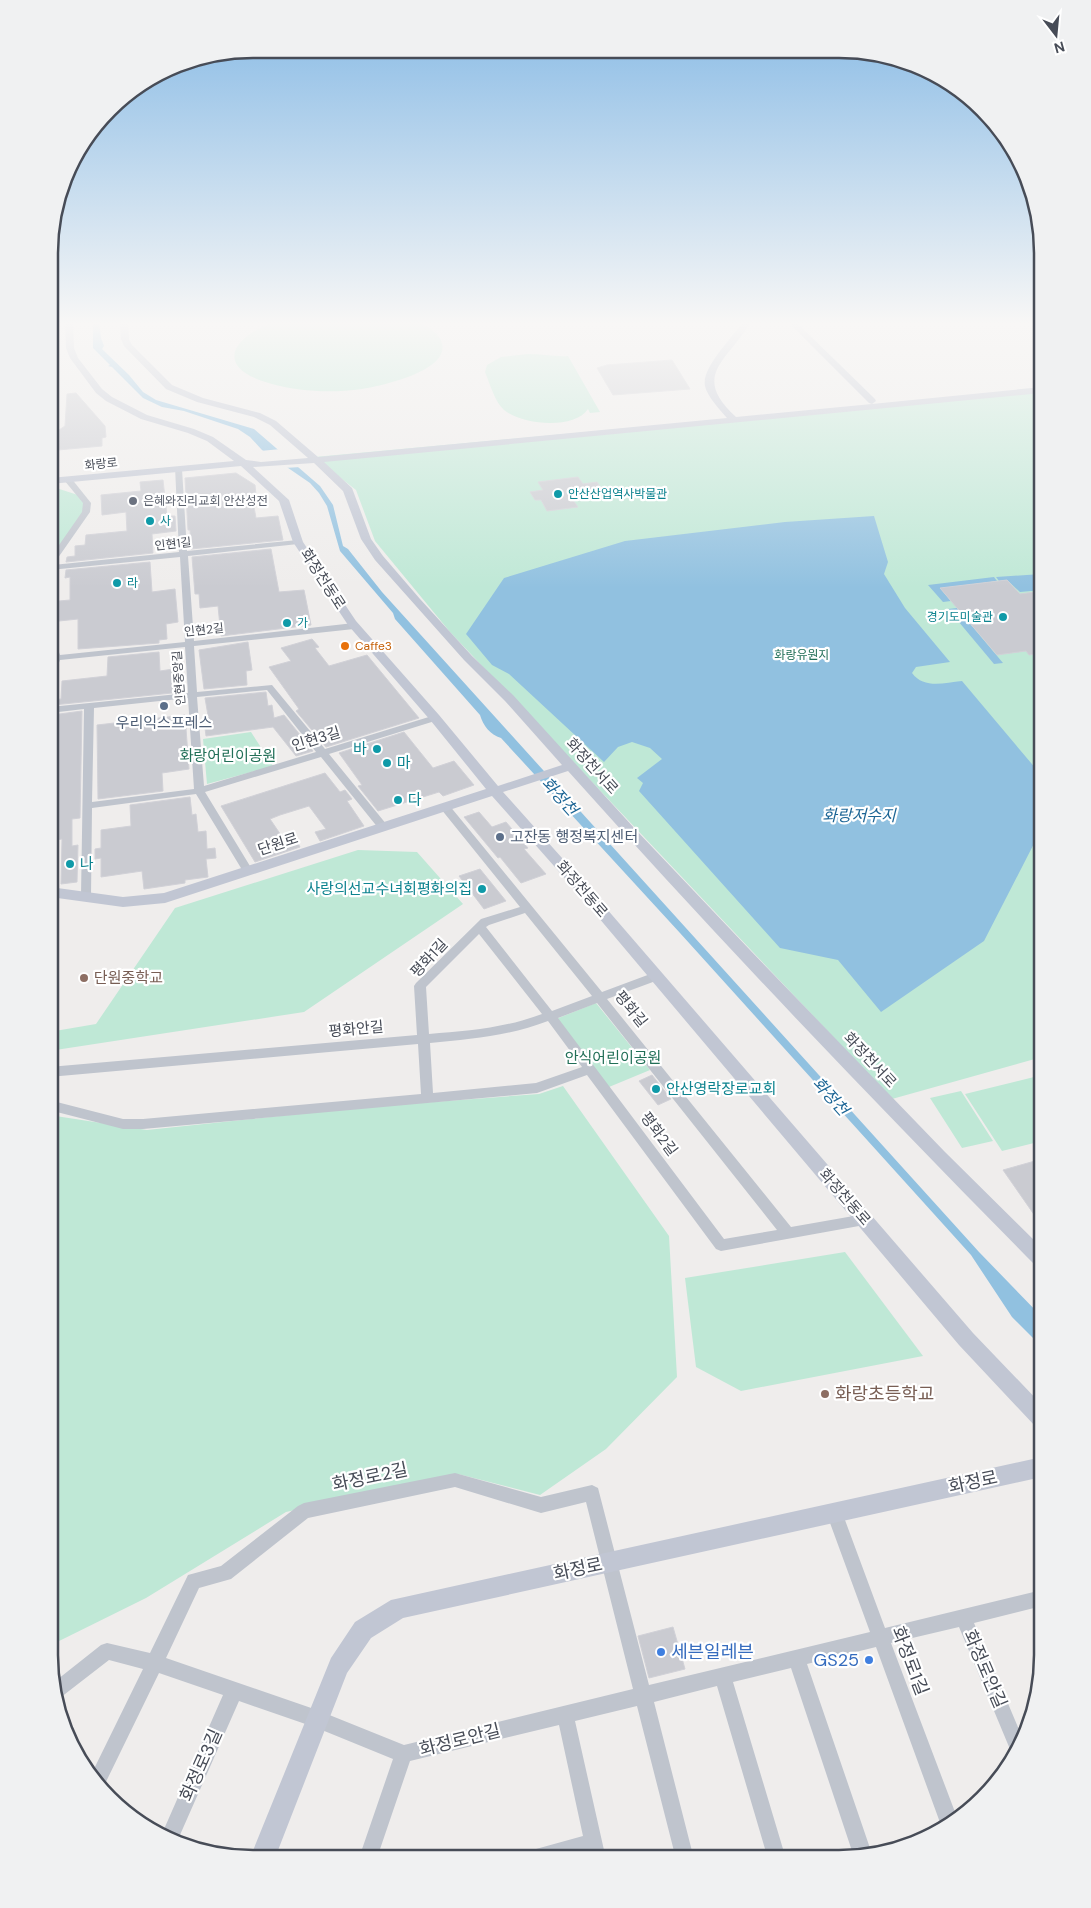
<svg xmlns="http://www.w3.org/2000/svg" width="1091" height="1908" font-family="'DM Sans','Noto Sans KR',sans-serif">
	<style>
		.green { fill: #bfe8d6 }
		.water { fill: #91c1e0 }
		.pier { fill: #efedec }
		.building { fill: #cacbd1; stroke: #d1d1d7 }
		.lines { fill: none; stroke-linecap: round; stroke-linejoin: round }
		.street { fill: #bfc4cd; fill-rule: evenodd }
		.secondary { fill: #c1c6d3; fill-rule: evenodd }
		.culture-dot { fill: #0f9aa8; stroke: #fff; stroke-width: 2 }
		.worship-dot { fill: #6b7280; stroke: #fff; stroke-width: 2 }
		.food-dot { fill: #e8710a; stroke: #fff; stroke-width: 2 }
		.service-dot { fill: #5c6f8a; stroke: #fff; stroke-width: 2 }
		.education-dot { fill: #8d6e63; stroke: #fff; stroke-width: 2 }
		.shop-dot { fill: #3f7fe0; stroke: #fff; stroke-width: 2 }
		.labels { text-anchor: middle; stroke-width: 4.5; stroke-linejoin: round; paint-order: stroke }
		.far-street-label { font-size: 12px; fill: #474c57; stroke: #fff }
		.far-culture-label { font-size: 12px; fill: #0d838f; stroke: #fff; text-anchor: start }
		.far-worship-label { font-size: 12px; fill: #5b616d; stroke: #fff; text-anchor: start }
		.far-food-label { font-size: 12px; fill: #c56008; stroke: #fff; text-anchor: start }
		.far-park-label { font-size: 12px; fill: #216f57; stroke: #fff }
		.street-label { font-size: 15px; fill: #474c57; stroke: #fff }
		.service-label { font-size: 15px; fill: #4e5e75; stroke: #fff }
		.culture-label { font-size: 15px; fill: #0d838f; stroke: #fff; text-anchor: start }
		.park-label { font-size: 15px; fill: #216f57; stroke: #fff }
		.education-label { font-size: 15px; fill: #785e54; stroke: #fff; text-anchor: start }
		.water-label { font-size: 16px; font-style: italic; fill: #1c6595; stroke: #fff }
		.near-education-label { font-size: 18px; fill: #785e54; stroke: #fff; text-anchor: start }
		.near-street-label { font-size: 18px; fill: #474c57; stroke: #fff }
		.near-shop-label { font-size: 18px; fill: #366cbe; stroke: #fff; text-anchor: start }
		.rim { fill: none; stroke: #474c57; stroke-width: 2.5 }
	</style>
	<rect width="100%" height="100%" fill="#efedec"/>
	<path class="green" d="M278,321C309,321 341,321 373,321C386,321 401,318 414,321C423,322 434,330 439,337C460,369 381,386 362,389C332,393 301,392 272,384C212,368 231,336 278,321Z
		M528,354C541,354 555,357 568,356L600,412L590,413L588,409C574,430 522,425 504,410C495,402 490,384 485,372L487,365L501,357Z
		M1042,390V1057L892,1099L450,632L375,541L356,490L314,457Z
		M50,486L78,495L90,508L50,562Z
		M251,732L273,766L207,784L203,739Z
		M358,850L417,852L463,904L304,1012L49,1051V1032L96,1024L175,908Z
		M596,1003L650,1070L609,1087L556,1019Z
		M1042,1075V1141L1002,1151L965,1094Z
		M563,1086L669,1236L677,1377L606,1449L540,1495L458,1474L286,1512L146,1598L49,1646V1115L147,1130L354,1108L539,1094Z
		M961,1091L993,1141L962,1148L930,1098Z
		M845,1252L923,1356L741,1391L696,1367L685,1278Z"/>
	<path class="water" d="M93,321H99L101,338L104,346L102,349L129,375L143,392L156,400L254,429L320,486L333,505L343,546L348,549L382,592L979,1252L1042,1317V1347L1012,1317L971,1255L680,933L501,738C490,735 483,725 480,715L395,619L393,613L340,551L327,506L319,493L310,483L262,450L250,437L238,429L184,411L162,407L143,398L112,367L108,366L110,365L93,348Z
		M874,516L888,562L884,574L905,608L950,662L916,667L912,673C924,689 943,683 962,681L1042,776V828L984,941L881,1012L838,960L780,948L639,791L643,783L637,778L662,759L650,748L632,742L618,747L604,762L509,674L492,665L466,634L504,578L625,541L785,522Z
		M1041,574L1042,590L1020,592L1007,580L999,581L996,577Z
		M994,577L997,581L941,589L951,601L943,602L928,585Z
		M957,608L1003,663L994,664L948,609Z"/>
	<path class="pier" d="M281,449L301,467L284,468L260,451Z"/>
	<path class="building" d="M672,360L690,389L613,395L597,368L607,365Z
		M76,393L105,426L106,437L102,438V446L58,450L59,430L65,426L67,394Z
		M236,473L255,485L256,495L252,496L256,518L278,516L283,540L191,549L190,530H188L185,478Z
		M578,477L583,484L597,482L603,491L570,496L578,507L547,511L541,500H535L530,492L543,490L538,482Z
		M163,480L167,516H175L176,531L152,534L153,553L66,562L67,557L75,556V546L85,545L86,535L127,531L126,512L102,515L101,495L141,491L140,482Z
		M271,549L279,592L304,590L311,625L221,636L218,606L200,608L199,594H195L192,557Z
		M150,562L152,592L175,589L178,622L166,624L167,639L159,640V643L78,649V619L59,621V601L70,600V577L65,578L66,570Z
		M1007,580L1020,594L1042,591V653L1029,655L1026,651L997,655L940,588Z
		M312,639L319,647L315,648L329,666L367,655L419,718L326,747L296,711L299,709L269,667L291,661L281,648Z
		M248,642L252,670L246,671L247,685L204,689L199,650Z
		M159,652L160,671L180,668L182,692L53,705V700L61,699L62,681L107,676L108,657Z
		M266,692L268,706L272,705L274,718L284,715L313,751L296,756L273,727L206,736L205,728L210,727L205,698Z
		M82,711L80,818L72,819V846L78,845L77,882L61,884L62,839L50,841V718L52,717V715Z
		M185,715L189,769L162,773L163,791L98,799L97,725Z
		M404,732L433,768L454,761L474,785L443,796L439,792L378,811L358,786L362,785L339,753Z
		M325,773L340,792L345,790L352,799L347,801L364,826L320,841L315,832L326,829L309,806L280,815L270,819L285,841L295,838L300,847L255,862L221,806Z
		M190,797L192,815L196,814L198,832L206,831L207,849L215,848L216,858L206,859L208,877L185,880V883L144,889L142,871L101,877V858L95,859V849L101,848V830L131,826L130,805Z
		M479,812L492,827L506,822L528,848L524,849L546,874L521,883L500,857L498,858L464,817Z
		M480,869L506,901L484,909L459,876Z
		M652,1075L671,1099L658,1105L639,1081Z
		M1042,1159V1226L1003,1170Z
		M673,1627L685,1669L649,1678L638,1636Z"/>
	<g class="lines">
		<path class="street" d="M175,467L182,469L187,551L298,540L302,542L298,544L188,556L194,641L354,623L358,626L354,629L194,646L197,692L272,685L325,749L432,716H438L440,718L438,720L329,754L387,825L388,827L387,829H379L321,757L205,792L253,871L248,874L244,873L196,794L92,808L91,896L86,900L81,896L84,709L50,713V707L188,693L185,647L60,660L54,675L50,678V664L53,658L50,651V636L54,639L60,655L185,642L180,557L50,570V558L82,512L83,503L64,480L71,478L91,503L90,512L53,565L179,552ZM267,690L316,752L204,786L197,697ZM188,698L194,789L92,802L94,708Z
			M445,804L449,805L602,992L653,973H661L663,976L661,979L607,999L791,1227L865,1214L870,1216L872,1220L870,1224L721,1251L716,1249L587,1075L537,1093L143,1129H123L49,1110V1100L123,1119H143L421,1094L418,1044L49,1077V1067L417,1035L414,986L416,983L481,919L520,907L441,809L440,807ZM525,913L592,996L552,1011L486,927L489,925ZM479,934L542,1014C505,1028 468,1031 429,1034L426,987ZM597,1003L777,1230L724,1239L558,1018ZM548,1021L582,1067L536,1083L433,1093L430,1043C470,1039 509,1036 548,1021Z
			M455,1473L541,1497L592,1485L598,1488L649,1685L870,1632L826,1512L828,1507L834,1504L840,1507L842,1512L885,1628L1042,1590V1606L974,1623L1023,1739L1014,1755L1012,1754L959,1627L891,1643L958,1820L942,1828L876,1647L807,1664L872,1854L854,1857L791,1668L733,1682L786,1859H768L717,1686L654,1702L694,1859H676L637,1706L575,1721L606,1859H588L586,1853L567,1858H527L529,1851L536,1849L583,1836L559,1725L410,1761L377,1858H359L393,1759L317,1728L239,1701L176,1844L161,1836L223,1695L159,1673L102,1790L91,1779L90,1777L143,1669L109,1660L56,1701L53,1683L101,1645L107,1643L150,1653L188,1575L221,1566L298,1506L304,1503ZM455,1487L541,1513L586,1502L633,1689L404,1745L317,1710L166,1658L199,1588L231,1579L308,1518Z"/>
		<path class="secondary" d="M65,321H73L74,348L78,358L102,389L112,397L147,415L194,429L213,437L246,460L261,462L308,458L270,425L254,417L197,402L166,389L124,346L121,339L120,321H128L129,339L132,345L172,385L203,398L260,413L276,421L318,457L727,418C720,410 707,396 705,386C701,367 734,337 743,321H751C730,360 689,374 736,417L872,404L869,403L787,321H795L875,399L876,401L872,404L1042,387V393L324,462L352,488L371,539L383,556L420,599L472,656L513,695L635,829L750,950L945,1152L1042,1248V1268L1036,1266C876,1104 719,940 568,771L503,792L587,886L973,1333L1042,1405V1428L1035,1426L959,1345L577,892L492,796L165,903L123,907L50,897V887L123,897L164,893L486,789L431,721L348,625L293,542L279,501L241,466L50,484V478L234,461L207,441L188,433L141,419L106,401L96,393L70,358L66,348ZM314,463L343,491L361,539L375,560L464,660L505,701L562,765L498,786L439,715L356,621L303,542L289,500L253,467Z
			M1042,1457V1477L403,1618L371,1638L347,1673L275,1858H250L331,1658L355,1622L391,1600Z"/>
	</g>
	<linearGradient id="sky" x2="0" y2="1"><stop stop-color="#85b9e5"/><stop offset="0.55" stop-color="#f8f7f6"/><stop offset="1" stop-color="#f8f7f6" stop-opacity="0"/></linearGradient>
	<rect width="1091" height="588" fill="url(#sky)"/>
	<g class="culture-dot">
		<circle cx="558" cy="494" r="5"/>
		<circle cx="150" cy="521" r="5"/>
		<circle cx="117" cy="583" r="5"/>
		<circle cx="1003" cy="617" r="5"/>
		<circle cx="287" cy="623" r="5"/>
		<circle cx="377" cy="749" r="5"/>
		<circle cx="387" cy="763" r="5"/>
		<circle cx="398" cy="800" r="5"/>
		<circle cx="70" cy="864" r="5"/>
		<circle cx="482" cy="889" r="5"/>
		<circle cx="656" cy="1089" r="5"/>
	</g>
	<circle class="worship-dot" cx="133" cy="501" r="5"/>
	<circle class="food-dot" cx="345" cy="646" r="5"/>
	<g class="service-dot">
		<circle cx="164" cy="706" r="5"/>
		<circle cx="500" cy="837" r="5"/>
	</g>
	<g class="education-dot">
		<circle cx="84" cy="978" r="5"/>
		<circle cx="825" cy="1394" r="5"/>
	</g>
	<g class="shop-dot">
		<circle cx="661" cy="1652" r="5"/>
		<circle cx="869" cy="1660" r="5"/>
	</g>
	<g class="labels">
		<g class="far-street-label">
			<text transform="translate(101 464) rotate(-6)" y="4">화랑로</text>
			<text transform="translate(173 544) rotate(-6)" y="4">인현1길</text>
			<text transform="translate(204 630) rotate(-6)" y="4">인현2길</text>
			<text transform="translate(179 678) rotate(-94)" y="4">인현중앙길</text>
		</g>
		<g class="far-culture-label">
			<text x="568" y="498">안산산업역사박물관</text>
			<text x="160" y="525">사</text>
			<text x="127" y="587">라</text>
			<text x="993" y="621" text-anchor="end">경기도미술관</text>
			<text x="297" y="627">가</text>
		</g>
		<g class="far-worship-label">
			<text x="143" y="505">은혜와진리교회 안산성전</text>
		</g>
		<g class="far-food-label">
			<text x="355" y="650">Caffe3</text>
		</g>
		<g class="far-park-label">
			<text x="802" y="659">화랑유원지</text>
		</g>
		<g class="street-label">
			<text transform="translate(323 579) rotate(57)" y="5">화정천동로</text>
			<text transform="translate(316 739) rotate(-17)" y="5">인현3길</text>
			<text transform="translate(592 766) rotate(48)" y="5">화정천서로</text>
			<text transform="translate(278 844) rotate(-18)" y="5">단원로</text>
			<text transform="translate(582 889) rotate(49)" y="5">화정천동로</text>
			<text transform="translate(429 958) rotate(-47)" y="5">평화1길</text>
			<text transform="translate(631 1009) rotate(51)" y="5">평화길</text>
			<text transform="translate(356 1029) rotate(-5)" y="5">평화안길</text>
			<text transform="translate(870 1060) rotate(47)" y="5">화정천서로</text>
			<text transform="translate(659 1134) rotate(53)" y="5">평화2길</text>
			<text transform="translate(845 1197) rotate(49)" y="5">화정천동로</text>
		</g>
		<g class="service-label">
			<text x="164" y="728">우리익스프레스</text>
			<text x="510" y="842" text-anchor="start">고잔동 행정복지센터</text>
		</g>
		<g class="culture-label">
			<text x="367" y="754" text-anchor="end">바</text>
			<text x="397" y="768">마</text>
			<text x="408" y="805">다</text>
			<text x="80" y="869">나</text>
			<text x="472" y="894" text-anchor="end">사랑의선교수녀회평화의집</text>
			<text x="666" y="1094">안산영락장로교회</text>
		</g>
		<g class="park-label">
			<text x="228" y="761">화랑어린이공원</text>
			<text x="613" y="1063">안식어린이공원</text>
		</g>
		<g class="education-label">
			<text x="94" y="983">단원중학교</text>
		</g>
		<g class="water-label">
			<text transform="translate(560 796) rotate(48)" y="6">화정천</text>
			<text x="859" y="821">화랑저수지</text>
			<text transform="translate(831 1096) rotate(48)" y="6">화정천</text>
		</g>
		<g class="near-education-label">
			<text x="835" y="1400">화랑초등학교</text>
		</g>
		<g class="near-street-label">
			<text transform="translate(370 1477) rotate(-12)" y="6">화정로2길</text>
			<text transform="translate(973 1482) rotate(-12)" y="6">화정로</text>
			<text transform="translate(578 1569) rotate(-12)" y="6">화정로</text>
			<text transform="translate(910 1661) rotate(69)" y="6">화정로1길</text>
			<text transform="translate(985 1669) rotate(67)" y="6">화정로안길</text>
			<text transform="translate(460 1740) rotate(-14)" y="6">화정로안길</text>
			<text transform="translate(201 1765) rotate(-66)" y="6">화정로3길</text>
		</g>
		<g class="near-shop-label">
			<text x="671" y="1658">세븐일레븐</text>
			<text x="859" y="1666" text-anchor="end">GS25</text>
		</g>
	</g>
	<path d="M0 0H1091V1908H0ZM253 58H839A195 195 0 0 1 1034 253V1655A195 195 0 0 1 839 1850H253A195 195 0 0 1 58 1655V253A195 195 0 0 1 253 58Z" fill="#f0f1f2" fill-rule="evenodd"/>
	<path class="rim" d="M253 58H839A195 195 0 0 1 1034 253V1655A195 195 0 0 1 839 1850H253A195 195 0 0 1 58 1655V253A195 195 0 0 1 253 58Z"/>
	<g transform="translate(1056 35) rotate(164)" stroke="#ffffff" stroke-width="4" paint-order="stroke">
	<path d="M0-4L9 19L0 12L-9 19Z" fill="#474c57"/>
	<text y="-8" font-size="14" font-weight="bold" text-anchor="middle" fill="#474c57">N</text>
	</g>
</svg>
